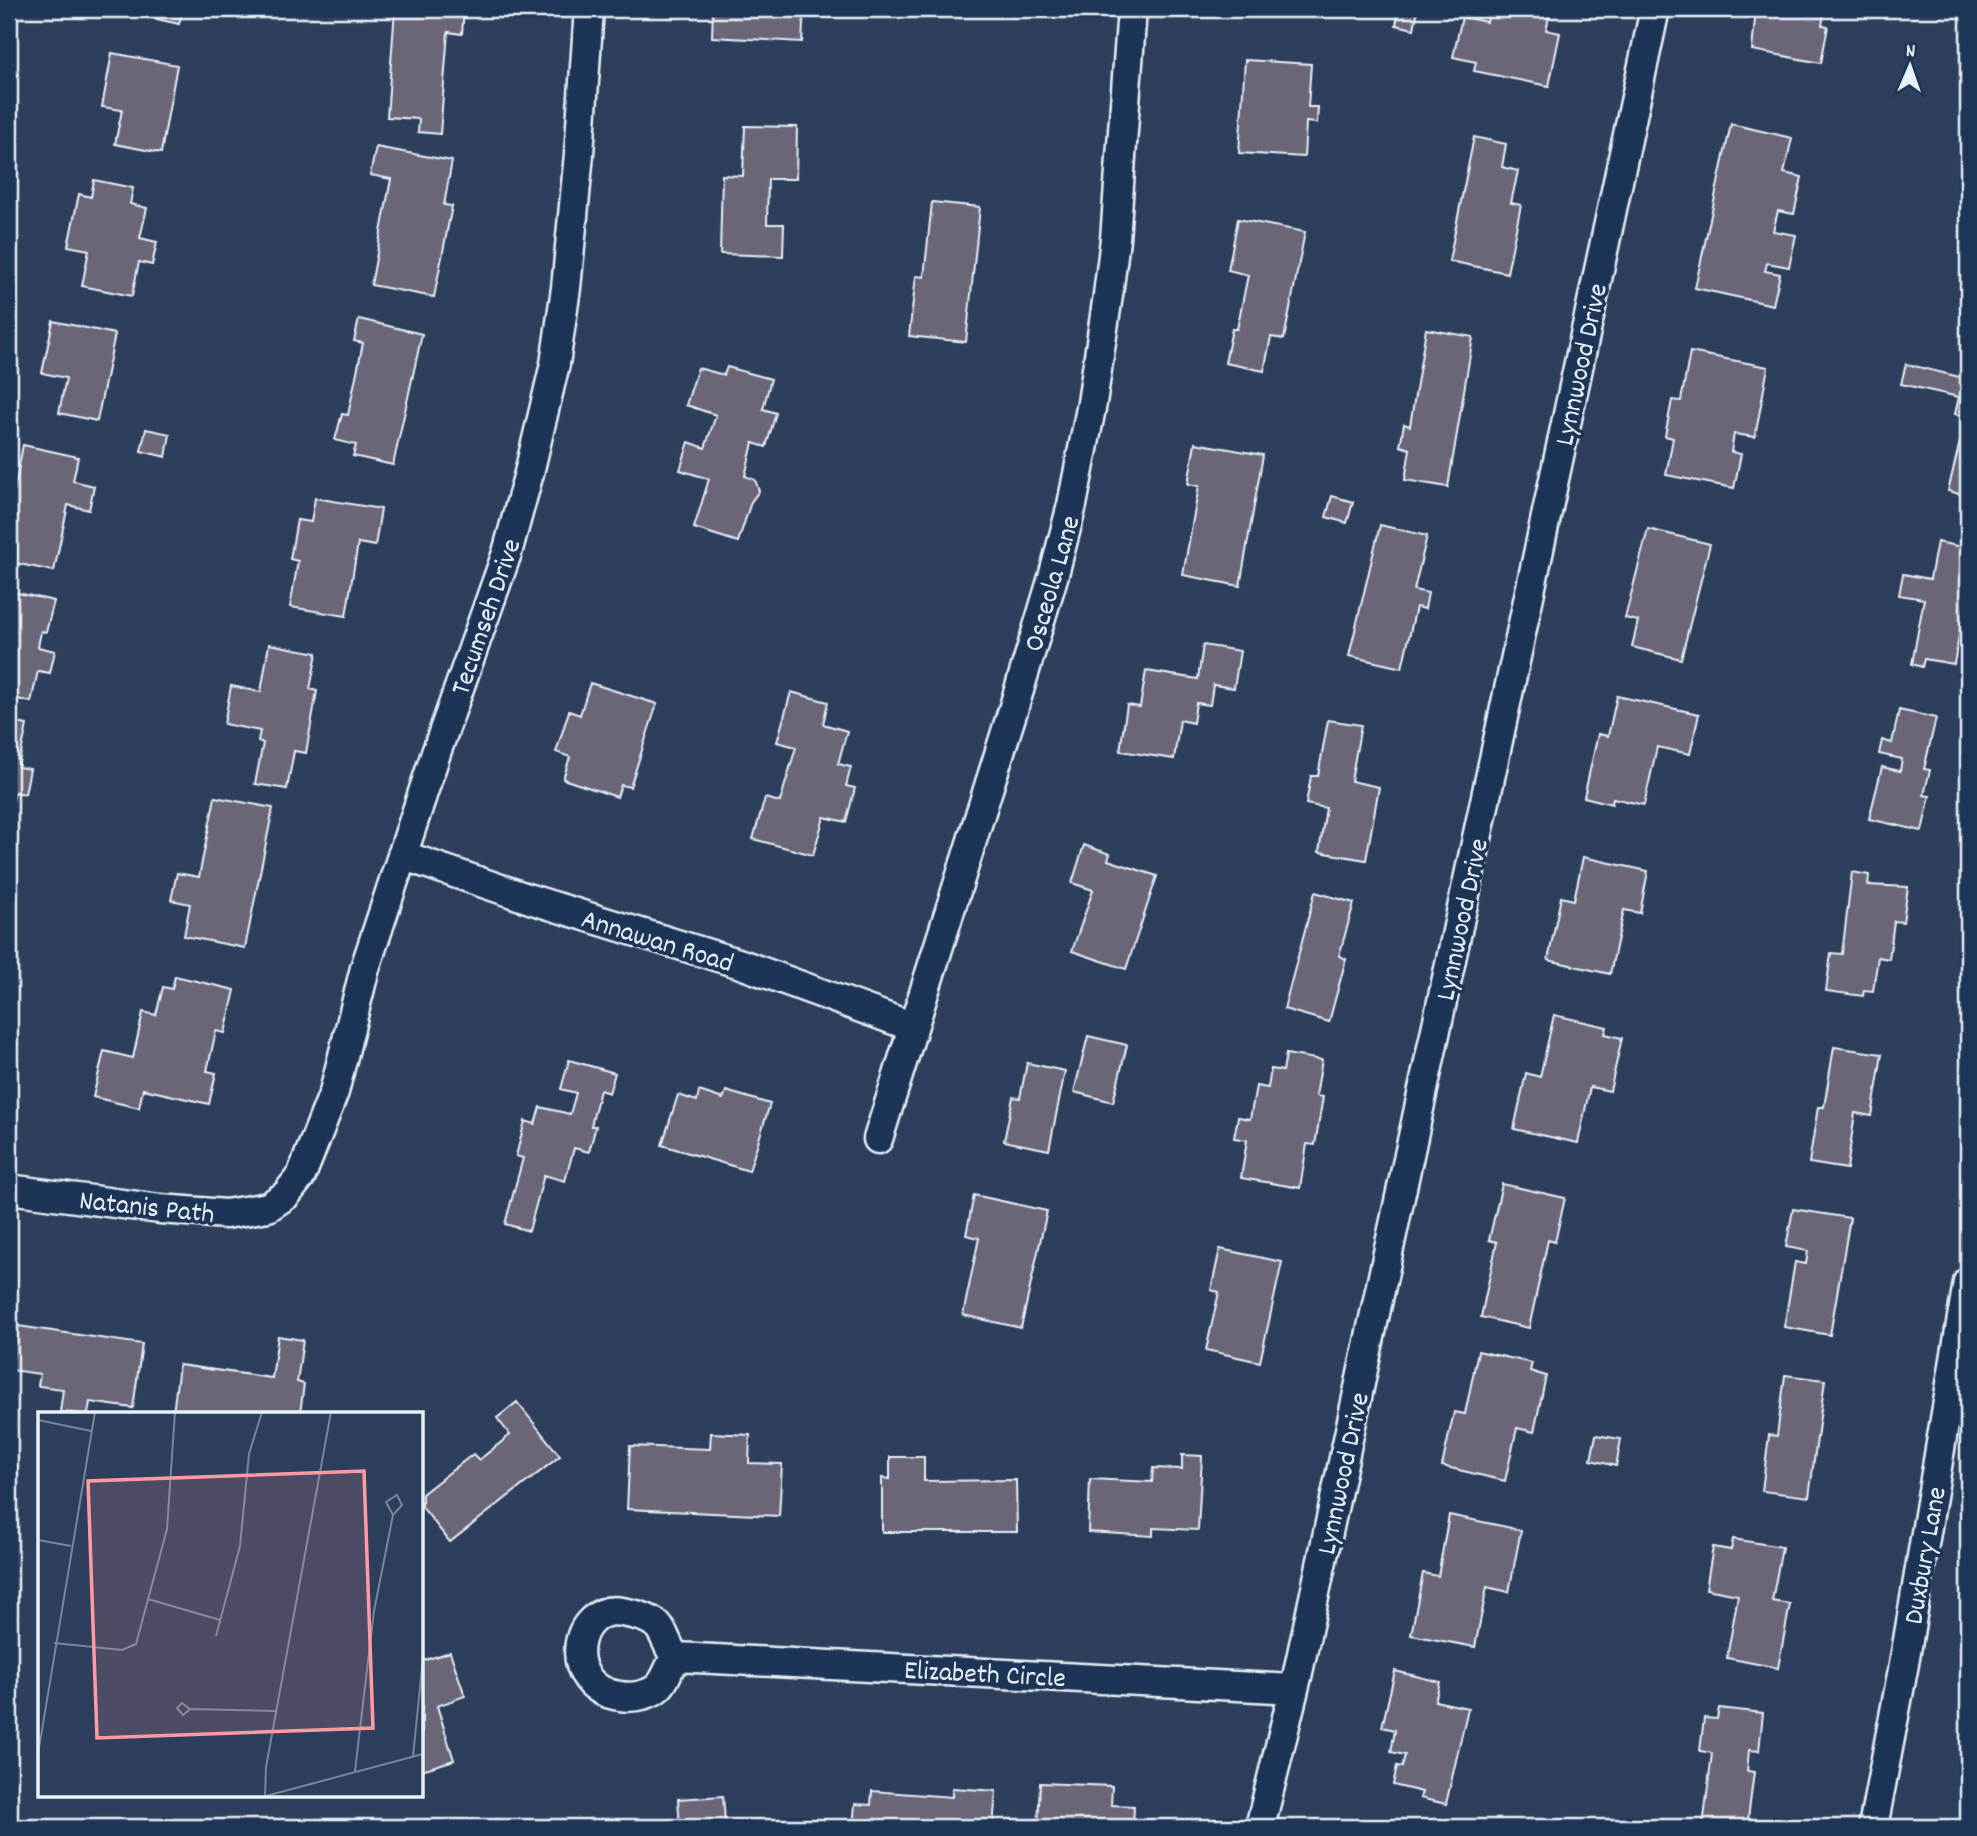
<svg xmlns="http://www.w3.org/2000/svg" width="1977" height="1836" font-family="Dekko,sans-serif">
	<style>
		.building { fill: #6b6677; stroke: #e8f1f8; stroke-width: 2 }
		.lines { fill: none; stroke-linecap: round; stroke-linejoin: round }
		.street-casing { stroke: #e8f1f8; stroke-width: 33 }
		.street { stroke: #1d3557; stroke-width: 28 }
		.labels { text-anchor: middle; stroke-width: 7; stroke-linejoin: round; paint-order: stroke }
		.street-label { font-size: 28px; fill: #e8f1f8; stroke: #1d3557 }
		.inset-road { fill: none; stroke: #78869b; stroke-width: 2 }
		.view { fill: #ff9aa2; fill-opacity: 0.15; stroke: #ff9aa2; stroke-width: 3.5 }
		.inset-edge { fill: none; stroke: #e8f1f8; stroke-width: 3.5 }
	</style>
	<rect width="100%" height="100%" fill="#2d3f5d"/>
	<filter id="ink" filterUnits="userSpaceOnUse"><feTurbulence type="fractalNoise" baseFrequency=".0143" numOctaves="2"/><feDisplacementMap in="SourceGraphic" scale="14" xChannelSelector="R" yChannelSelector="G"/><feConvolveMatrix kernelMatrix="1 2 1 2 8 2 1 2 1" color-interpolation-filters="sRGB"/></filter>
	<g filter="url(#ink)">
		<path class="building" d="M141,9H183L179,24L139,15Z
			M395,9H464L462,34L448,32L440,134L418,132L419,119L387,117Z
			M713,9H804L802,42L712,37Z
			M1399,9H1418L1414,29L1396,25Z
			M1490,9H1551L1546,30L1560,33L1549,86L1474,71L1476,62L1453,57L1462,17L1487,22Z
			M1756,9H1825L1822,25L1828,26L1821,63L1752,50Z
			M112,53L177,65L161,153L115,144L122,110L102,107Z
			M1245,60L1311,64L1308,107H1318L1317,123L1306,122L1304,157L1239,153Z
			M1731,124L1792,138L1784,173L1802,177L1794,214L1778,211L1773,231L1796,235L1789,267L1767,263L1765,271L1780,274L1773,305L1695,288Z
			M745,126L797,127L796,179H768L767,224H784L783,256L720,254L722,175L743,176Z
			M1474,137L1506,144L1502,167L1518,171L1511,203L1521,205L1507,273L1449,261Z
			M376,147L452,161L444,205L452,206L434,297L371,285L391,179L370,175Z
			M94,180L133,188L130,204L147,208L140,238L157,242L152,265L139,262L132,296L82,286L89,250L68,246L79,194L91,197Z
			M932,202L980,207L966,342L909,336L916,276L924,277Z
			M1238,219L1305,232L1284,339L1271,337L1264,371L1225,363L1232,329H1237L1248,275L1228,270Z
			M359,319L422,334L393,465L353,456L356,445L335,440L342,414L348,415L363,343L354,341Z
			M53,321L115,334L97,421L59,413L66,378L42,373Z
			M1426,329L1473,337L1448,487L1405,480L1410,449L1400,446L1404,424L1410,426Z
			M1690,352L1768,367L1755,437L1734,434L1731,452L1741,454L1734,488L1666,475L1673,438L1665,436L1672,400L1681,401Z
			M1906,364L1968,379V496L1948,491L1966,417L1955,414L1959,397L1901,384Z
			M727,367L771,379L763,409L776,413L766,447L753,443L745,476L755,480L759,491L751,502L738,542L694,528L709,479L680,470L689,442L705,448L716,415L686,405L698,368L724,375Z
			M146,429L170,434L166,457L141,451Z
			M1195,443L1263,455L1240,586L1183,575L1199,486L1188,484Z
			M23,445L78,457L73,481L94,486L89,510L68,505L54,571L9,562V517Z
			M1332,496L1353,502L1347,523L1326,517Z
			M315,498L381,509L375,546L358,543L346,616L290,607L298,561L290,559L297,520L311,522Z
			M1380,525L1427,536L1414,590L1428,593L1425,609L1416,607L1402,668L1349,656Z
			M1648,529L1710,544L1681,659L1632,647L1638,621L1625,618Z
			M1937,542L1968,548V585L1954,664L1924,659L1922,667L1912,664L1924,599L1899,595L1903,574L1930,579Z
			M9,591L54,601L46,632L41,631L38,647L55,651L50,673L38,671L31,702L9,697Z
			M269,644L317,653L310,689L317,691L306,753L294,751L287,789L255,784L263,743L258,741L260,731L224,724L231,686L261,692Z
			M1203,645L1240,651L1234,688L1213,685L1210,705L1196,703L1193,723L1180,720L1174,759L1120,751L1127,705L1140,707L1146,671L1198,679Z
			M590,683L657,704L630,787L621,785L617,797L563,779L570,757L556,752L569,711L580,715Z
			M791,692L828,702L823,724L847,731L838,764L851,767L846,786L855,788L846,822L824,817L813,855L753,839L765,798L780,802L796,747L777,742Z
			M1617,696L1699,714L1690,754L1657,747L1644,805L1613,798L1612,804L1584,797L1598,734L1608,736Z
			M1899,710L1936,718L1924,769L1930,770L1924,795L1930,796L1922,831L1869,819L1882,767L1900,771L1902,759L1879,754L1882,740L1892,743Z
			M1328,720L1361,725L1351,781L1379,787L1366,860L1319,852L1326,808L1306,804L1311,776H1318Z
			M9,721L27,725L18,767L30,769L25,794L15,792L9,821Z
			M215,797L273,808L245,948L184,936L190,904L171,900L177,873L199,877Z
			M1084,845L1110,854L1108,860L1157,876L1126,969L1072,951L1093,890L1072,883Z
			M1583,857L1648,871L1640,913L1624,910L1610,974L1548,960L1561,897L1574,900Z
			M1852,872L1869,875L1868,885L1908,887L1903,922L1894,921L1889,959L1878,957L1873,991L1864,990L1863,996L1826,991L1831,953L1842,954Z
			M1315,892L1354,903L1339,956L1346,959L1329,1022L1284,1009Z
			M175,976L235,990L225,1033L216,1031L207,1071L216,1073L209,1104L143,1089L139,1108L93,1097L104,1051L133,1058L143,1012L156,1015L163,987L172,989Z
			M1554,1015L1607,1027L1605,1034L1622,1038L1610,1091L1590,1087L1578,1143L1514,1129L1526,1073L1540,1077Z
			M1088,1036L1127,1045L1113,1102L1074,1092Z
			M1834,1047L1882,1054L1872,1116L1855,1113L1847,1169L1809,1163L1818,1107H1824Z
			M1286,1054L1322,1060L1316,1096L1323,1097L1315,1145L1307,1144L1300,1188L1241,1178L1247,1140L1234,1138L1238,1117L1250,1119L1256,1086L1268,1088L1271,1069L1283,1071Z
			M569,1060L615,1073L609,1093L600,1090L591,1126H596L589,1152L574,1148L565,1181L544,1175L529,1231L505,1224L523,1158L516,1156L525,1121L535,1124L540,1107L570,1114L576,1093L561,1089Z
			M1027,1063L1065,1071L1049,1150L1004,1141L1013,1097L1020,1098Z
			M699,1091L723,1099L726,1091L770,1104L749,1171L662,1145L678,1095L697,1101Z
			M1502,1184L1565,1198L1555,1242L1548,1240L1529,1328L1481,1317L1497,1242L1489,1240Z
			M974,1195L1047,1211L1021,1328L963,1315L979,1238L966,1235Z
			M1793,1209L1850,1218L1830,1335L1784,1327L1795,1262L1806,1264L1808,1251L1786,1247Z
			M1220,1249L1282,1262L1260,1362L1206,1350L1219,1292L1211,1290Z
			M18,1326L142,1344L133,1408L90,1402L88,1414L60,1412L63,1389L38,1386L40,1374L11,1370Z
			M278,1336L303,1340L297,1382L304,1384L300,1414H173L179,1365L272,1378Z
			M1478,1351L1532,1363L1530,1371L1546,1376L1534,1432L1517,1428L1505,1481L1442,1466L1454,1412L1465,1414Z
			M1785,1375L1825,1380L1809,1497L1762,1491L1769,1435L1777,1436Z
			M517,1402L560,1456L450,1542L422,1507V1494L473,1454L479,1460L510,1435L497,1418Z
			M711,1433L750,1435L749,1463L782,1464L779,1516L627,1509L630,1446L710,1449Z
			M1596,1435L1621,1439L1616,1466L1591,1460Z
			M1182,1455L1202,1456L1198,1530L1153,1528V1536L1088,1532L1090,1479L1152,1482L1153,1468L1182,1469Z
			M890,1457H924V1481L1016,1480L1017,1532H882V1478L890,1479Z
			M1449,1515L1521,1530L1509,1592L1487,1587L1475,1647L1411,1635L1423,1573L1438,1576Z
			M1733,1539L1782,1547L1772,1601L1790,1604L1778,1668L1727,1658L1738,1595L1706,1589L1713,1547L1731,1550Z
			M450,1652L465,1696L437,1706L454,1760L422,1770V1661Z
			M1395,1671L1440,1682L1435,1701L1468,1708L1446,1804L1420,1798L1422,1792L1393,1785L1397,1766L1402,1767L1405,1755L1391,1752L1395,1730L1382,1727Z
			M1719,1708L1763,1713L1759,1751L1749,1750L1747,1771L1754,1772L1747,1827H1703L1712,1753L1700,1751L1704,1718L1717,1719Z
			M1040,1783L1112,1786L1111,1805L1134,1806L1133,1827H1038Z
			M952,1788L996,1791L993,1827H853L855,1804L871,1805L872,1791L952,1797Z
			M723,1796L725,1822L738,1821V1827H680L678,1799Z
			M498,1819L517,1827H494Z"/>
		<g class="lines">
			<defs>
				<path id="street" d="M402,855L530,899L741,964L913,1027
					M878,1139L1013,710L1054,574L1072,505L1092,403L1108,295L1115,239L1132,9
					M9,1189L160,1209L226,1214L268,1207L286,1195L301,1176L334,1092L365,968L436,753L507,553L529,473L555,364L566,288L579,154L589,9
					M676,1657C668,1667 666,1682 656,1689C646,1696 631,1698 620,1696C559,1688 572,1603 622,1612C633,1614 649,1617 657,1625C666,1634 667,1648 676,1657L1294,1689
					M1260,1827L1297,1677L1655,9
					M1873,1827L1904,1664L1968,1282"/>
			</defs>
			<use href="#street" class="street-casing"/>
			<use href="#street" class="street"/>
		</g>
	</g>
	<g class="labels">
		<g class="street-label">
			<text transform="translate(1579 364) rotate(-78)" y="10">Lynnwood Drive</text>
			<text transform="translate(1050 583) rotate(-74)" y="10">Osceola Lane</text>
			<text transform="translate(484 616) rotate(-71)" y="10">Tecumseh Drive</text>
			<text transform="translate(1460 919) rotate(-78)" y="10">Lynnwood Drive</text>
			<text transform="translate(658 939) rotate(17)" y="10">Annawan Road</text>
			<text transform="translate(147 1205) rotate(6)" y="10">Natanis Path</text>
			<text transform="translate(1341 1473) rotate(-78)" y="10">Lynnwood Drive</text>
			<text transform="translate(1923 1555) rotate(-80)" y="10">Duxbury Lane</text>
			<text transform="translate(985 1672) rotate(3)" y="10">Elizabeth Circle</text>
		</g>
	</g>
	<g transform="translate(38 1412)">
		<rect width="385" height="385" fill="#2d3f5d"/>
		<path class="inset-road" d="M0,8L53,19M0,128L33,134M110,187L182,208M178,224L202,134L211,42L224,0M16,231L84,238L98,232L129,117L137,0M152,297L145,303L139,296L144,291L152,297L239,299M0,342L57,0M375,344L385,246M317,359L336,199L355,103L364,93L359,83L348,90L355,103M227,384L228,355L293,0M224,385L385,342"/>
		<path class="view" d="M326,59L335,316L59,326L50,69Z"/>
		<rect width="385" height="385" class="inset-edge"/>
	</g>
	<rect width="1977" height="1836" fill="none" stroke="#1d3557" stroke-width="35"/>
	<rect x="18" y="18" width="1942" height="1801" fill="none" stroke="#e8f1f8" stroke-width="2.5" filter="url(#ink)"/>
	<g transform="translate(1910 66) rotate(2)" stroke="#1d3557" stroke-width="5" paint-order="stroke">
	<path d="M0-5L12 26L0 18L-12 26Z" fill="#e8f1f8"/>
	<text y="-10" font-size="19" font-weight="bold" text-anchor="middle" fill="#e8f1f8">N</text>
	</g>
</svg>
